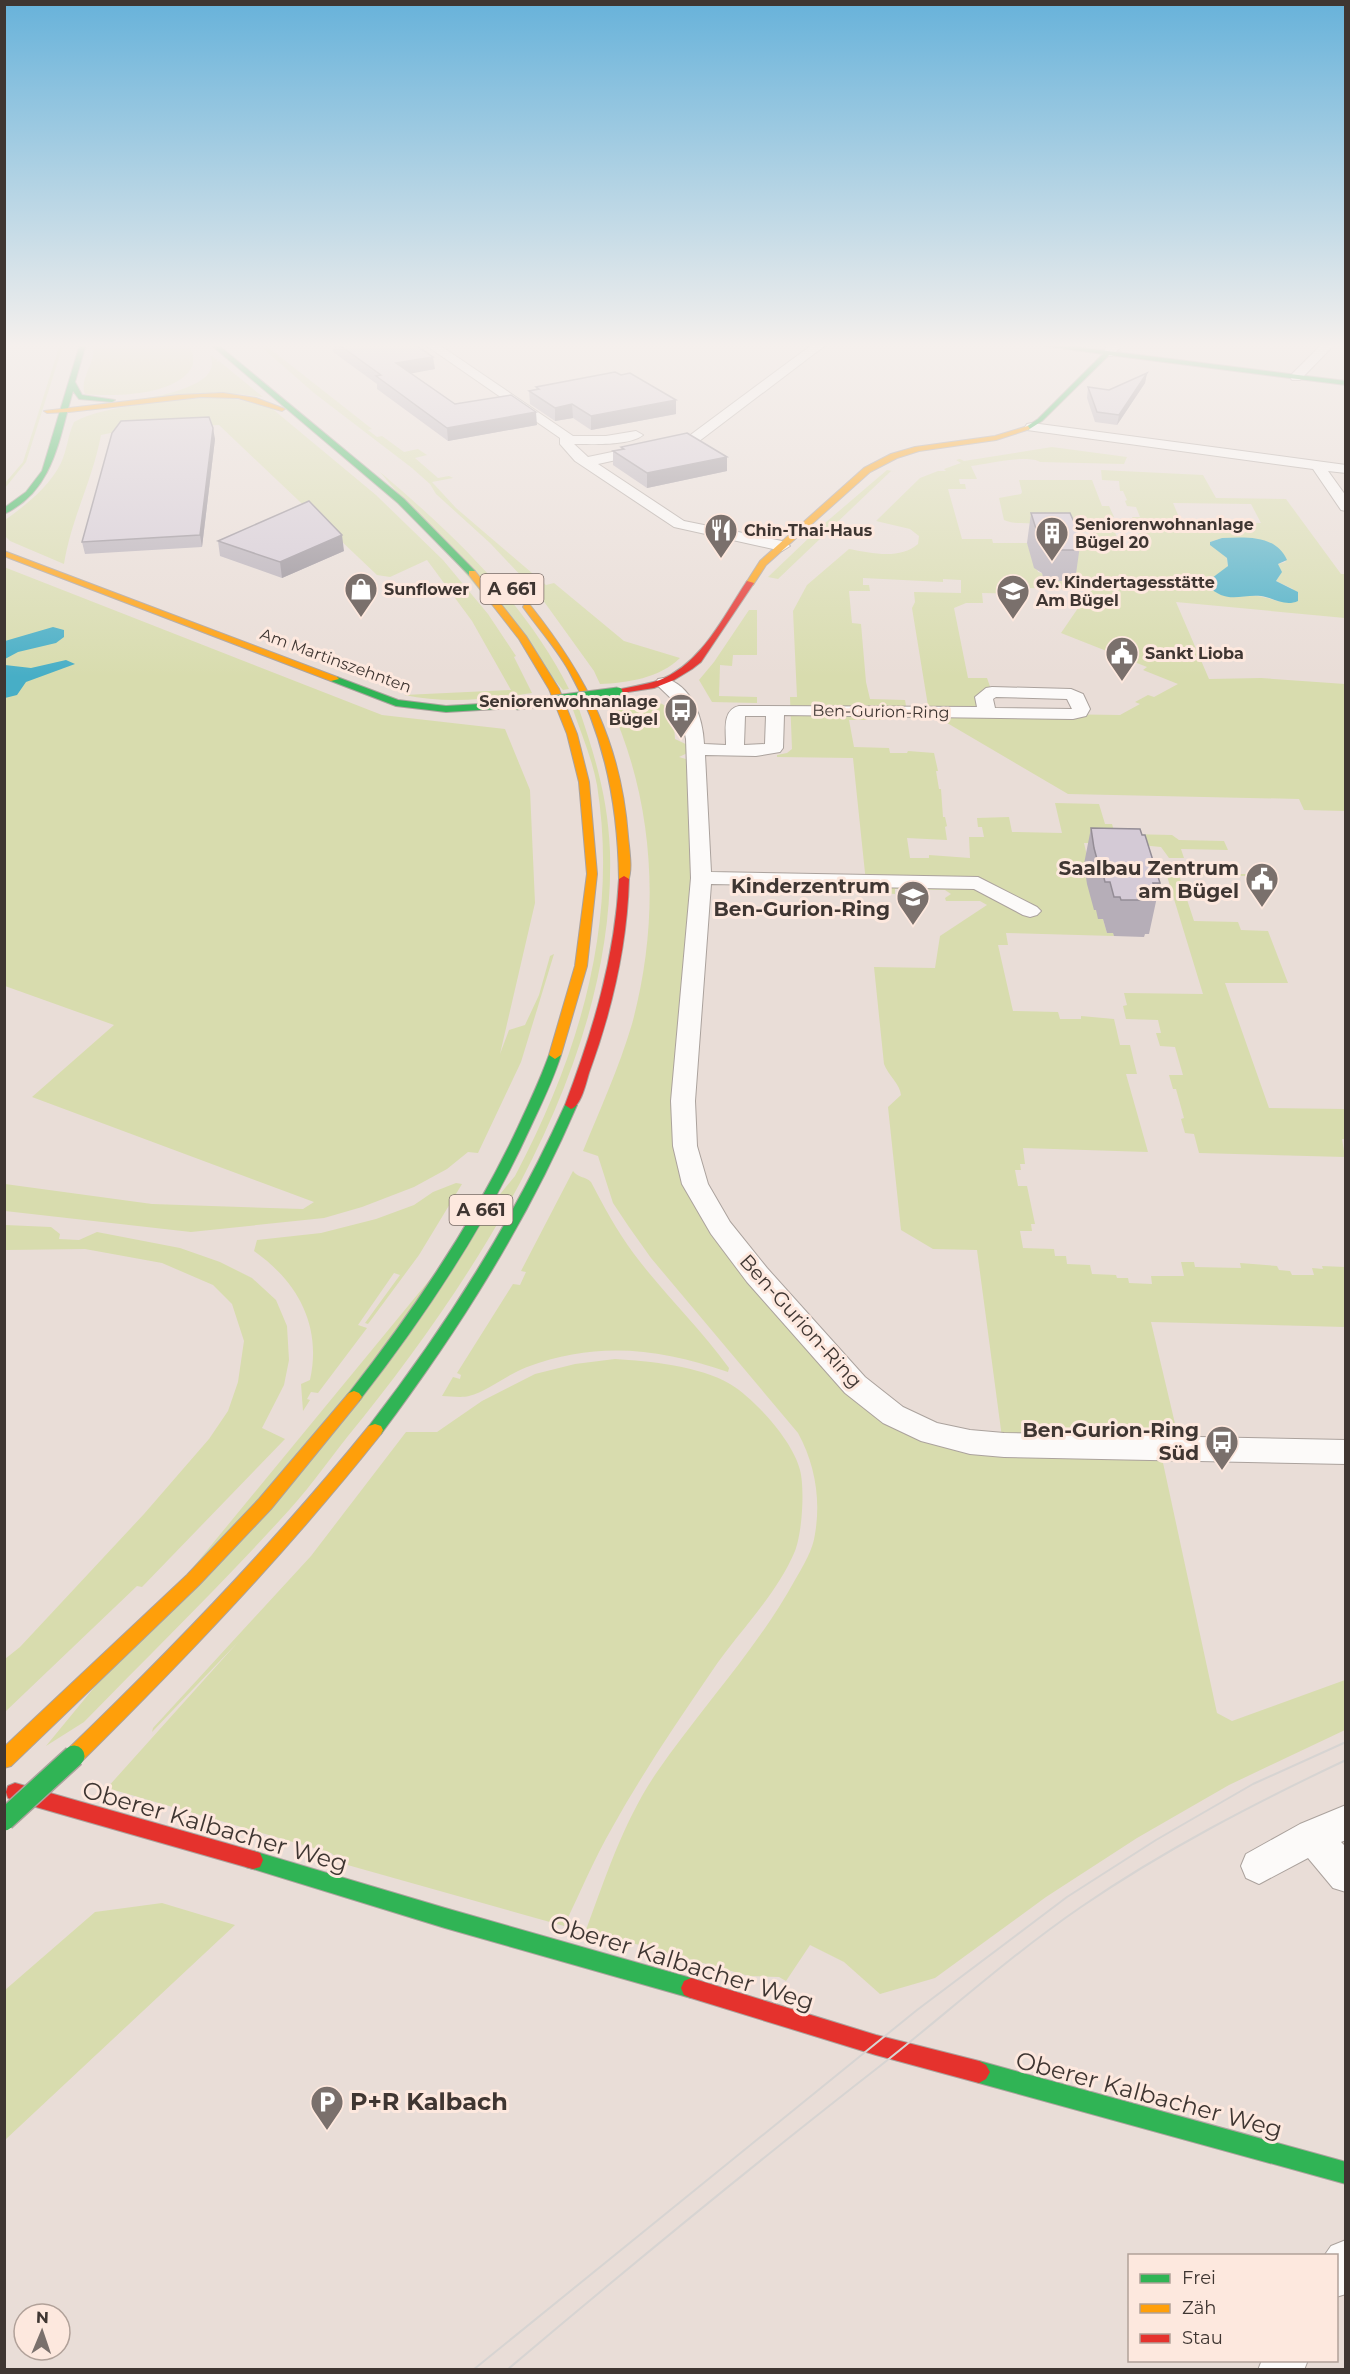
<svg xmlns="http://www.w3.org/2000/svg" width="1350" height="2374" font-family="Montserrat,sans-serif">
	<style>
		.green { fill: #d8dcae; fill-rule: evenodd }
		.water { fill: #47aec6 }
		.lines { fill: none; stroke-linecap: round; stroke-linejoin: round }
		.street-casing { stroke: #aba29d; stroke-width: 2 }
		.fast-casing { stroke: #aba29d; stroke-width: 2 }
		.slow-casing { stroke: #aba29d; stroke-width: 2 }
		.jam-casing { stroke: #aba29d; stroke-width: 2 }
		.street { fill: #fcfaf9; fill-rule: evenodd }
		.fast { fill: #30b455; fill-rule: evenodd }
		.slow { fill: #ff9f0a; fill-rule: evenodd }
		.jam { fill: #e5322d; fill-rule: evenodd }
		.tram { stroke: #d7d4d2; stroke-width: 2 }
		.fast-bridge-far1-casing { stroke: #aba29d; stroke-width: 11; stroke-linecap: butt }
		.fast-bridge-casing { stroke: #aba29d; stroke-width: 24; stroke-linecap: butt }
		.fast-bridge-far1 { stroke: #30b455; stroke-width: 9 }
		.fast-bridge { stroke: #30b455; stroke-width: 21 }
		.wall { fill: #b6aeb8 }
		.shaded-wall { fill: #948d96 }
		.building { fill: #d4cad6; stroke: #948d96; stroke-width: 1.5 }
		.labels { text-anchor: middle; stroke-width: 6; stroke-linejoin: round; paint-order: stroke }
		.far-poi-label { font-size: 16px; font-weight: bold; fill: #3f3632; stroke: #fde8de; text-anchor: start }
		.far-street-label { font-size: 16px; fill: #3f3632; stroke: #fde8de }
		.shield { fill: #fde8de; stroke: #786b66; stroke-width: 1.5 }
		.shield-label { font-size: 18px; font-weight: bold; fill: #3f3632 }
		.poi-label { font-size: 20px; font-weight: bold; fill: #3f3632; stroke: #fde8de; text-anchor: end }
		.street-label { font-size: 20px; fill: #3f3632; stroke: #fde8de }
		.near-street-label { font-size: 24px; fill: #3f3632; stroke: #fde8de }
		.near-poi-label { font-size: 24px; font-weight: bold; fill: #3f3632; stroke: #fde8de; text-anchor: start }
	</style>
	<rect width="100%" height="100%" fill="#e9ddd7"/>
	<path class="green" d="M60,344H63L58,361L26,462L5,488V483L23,462Z
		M92,344H188L193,354V365C179,396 113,397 85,394C78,378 99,360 92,344Z
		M258,344H264L372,429L368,430L377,437L382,436L404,452L418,449L427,455L415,458L438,478L449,476L453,478L432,482L456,508L546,585L554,583L624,641L680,658C660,678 627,683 600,684L594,671L540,596L490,543L436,494L430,484L412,468L314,393Z
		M210,355L218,360L215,362L219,361L263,397L238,394L100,405C122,402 228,393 210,355Z
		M225,397L269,406L376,495L443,560L488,614L516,656L514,657L532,693C489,699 447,704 404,695L511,690L472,621L427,560L390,577L377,575L219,425L125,430L101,435C93,479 71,519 64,564L10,541L5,536V520C26,505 49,487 61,463C67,450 68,435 74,422C106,404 187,398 225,397Z
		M1052,447L1127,457L1124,464L1040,462C1029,454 987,464 971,466L977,479H959L960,484H965L966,489H948L962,539H992L993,543H1027L1038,572L1042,573L1045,581H1075L1066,544H1095L1090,532C1071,531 1055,526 1037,524C1026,522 1015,525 1004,520L999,498L1021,494L1022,492L1019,480H1092L1102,506H1109L1114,517H1108L1121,546H1150L1148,540L1141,539L1138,534L1141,533L1132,517H1140L1136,507L1127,506L1125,501L1127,500L1123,491H1120L1119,481L1102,480L1101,470L1203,475L1216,498L1286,499L1341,574H1345V618L1176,602L1209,679L1261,678L1345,684V811L1304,810L1299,799L1068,794L942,720L929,712L912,608L915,602L914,592L961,593V580L943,579V582L863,578V585H869L870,591H849L852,623L861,624L866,682L870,699L905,700L907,712H882L883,720H849L854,747L889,748L890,753H907L908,751L934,753L938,771H936L939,789H941L943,817H945L947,826L945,827L947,840L907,838L910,858H929V855L970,858L969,837H984L982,827H978L977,818L1009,817L1012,832L1062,833L1055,803L1099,804L1105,824H1112L1115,834L1093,843H1084L1089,864L1084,872L1085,877L1088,878L1099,919H1103L1107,933H1113L1114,936L1006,933L1008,945H998L1013,1011L1058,1012L1060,1019H1081V1016L1114,1019L1120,1045H1130L1137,1074H1126L1148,1152L1023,1148L1025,1164H1020L1021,1170H1015L1018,1186H1027L1035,1224H1031L1032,1231H1020L1023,1248L1054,1249L1055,1256H1066L1067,1264L1090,1265L1092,1274L1116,1275L1117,1278H1128L1129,1283L1152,1284L1151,1276H1184L1181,1262H1194L1195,1267L1241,1268L1240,1263L1277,1266L1279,1270L1290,1271L1292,1275H1314L1312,1268L1323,1269L1322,1266L1345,1267V1327L1151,1322L1181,1449H1160L1217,1713L1232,1721L1345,1680V1730L1229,1785L1137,1838L1046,1897L935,1978L880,1994L844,1962L810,1945L786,1981L779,1977L749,1976L586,1930C606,1876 624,1820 657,1772C702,1707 757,1649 795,1580C803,1566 813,1550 815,1534C821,1499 815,1464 798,1433L651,1258L629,1227L613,1203L598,1156L583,1151C600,1109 619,1068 632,1024C661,918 655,802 609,703C632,698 656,695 673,712L675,739L696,749L679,757L696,762L683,1101L720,1228L893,1415L1003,1445L977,1250L933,1249L901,1230L888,1107L901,1095C900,1084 888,1075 884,1064L874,967L935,968L940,936L987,905L980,901H946L945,898L951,894L945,890L895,889V894L867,892L853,758L777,757V755L787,753L792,749L790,697H797L793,611L807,585L849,549C871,553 900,560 918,544L919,536L910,529L876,521L920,478L938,471H946L944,469L961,463L956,460L960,459L964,461ZM1173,503L1251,504L1261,523L1181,522ZM1222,538L1258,539L1286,562L1278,564L1280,575L1276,581L1293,589L1281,602C1273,600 1266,597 1257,596C1237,595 1224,602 1208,585L1228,566L1227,558L1210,542ZM1026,588L1091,589L1061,633L1147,667L1143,670L1178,684L1154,697L1148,695L1135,702L1140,704L1120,715L988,713L992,692L987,678H968L954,608L966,603H983L982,593L1027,594Z
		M887,470L897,472L891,471L828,531L818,529Z
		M380,472C453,534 525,602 569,689L563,690Z
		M812,535L822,537L778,579L768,577Z
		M4,567L382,715L505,729L530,790L535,903L500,1054L509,1030L525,1025L539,995L550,956L554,954L521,1062L478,1153L468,1152L447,1169L414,1187L362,1207L324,1218L191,1232L5,1211V1184L152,1204L303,1209L314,1202L32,1097L114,1025L5,986Z
		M749,610H757V655H733L732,666L720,665L719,696L757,697V703L712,702L699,680L714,662Z
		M578,706C595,756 608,798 610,852C616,1064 477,1278 348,1436C326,1464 305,1494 280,1520C217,1589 149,1655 84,1722L46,1746L515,1176C579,1055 619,923 597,785C592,758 581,733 572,707Z
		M1128,834L1172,835L1179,840L1224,841L1228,850L1181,849L1184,858H1169L1161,847L1131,844Z
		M1163,863H1198L1202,873H1223L1220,863H1226L1230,874H1250L1251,876L1179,875L1194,921L1238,922L1241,930L1268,931L1288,983H1225L1269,1108L1345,1109V1139H1342L1345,1157L1199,1153L1194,1134L1185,1133L1181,1119L1184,1118L1176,1089H1173L1169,1075H1183L1175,1047L1160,1046L1156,1033H1161L1158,1020L1126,1019L1123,1006L1127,1005L1124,993L1203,994Z
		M573,1171C578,1178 585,1176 591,1182C604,1207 617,1231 634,1254C664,1294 700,1328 729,1368L728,1372C658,1348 597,1341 527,1367C508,1374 488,1391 469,1396C461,1398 450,1396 442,1396L453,1377L460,1379L461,1375L457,1373L513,1284L520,1285L526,1272L521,1271Z
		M456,1183L462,1184L419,1255L368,1324L365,1323L400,1275L394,1273L358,1325L367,1328L318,1393L311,1392L307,1399L310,1400L303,1411L301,1384L310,1380C322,1326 298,1282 254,1251L257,1240L321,1233L376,1219L414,1205L433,1192Z
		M5,1225L51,1227L60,1234L59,1239L79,1240L97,1232L180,1248L220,1262L252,1278L276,1300L287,1326L289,1360L284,1385L262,1428L285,1439L142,1587L137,1586L5,1712V1659L20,1647L144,1514L209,1439L228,1411L238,1382L244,1341L232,1304L213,1285L162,1263L85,1249L5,1250Z
		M615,1359C649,1361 700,1366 730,1384C755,1399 793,1441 800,1470C805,1490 802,1533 795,1551C776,1596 739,1631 712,1671C677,1722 642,1774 612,1828C594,1859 580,1893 564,1926L344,1864L331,1853L107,1788L238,1642L152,1732L153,1728L311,1556L406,1432H437L482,1401L535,1374L575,1364Z
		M162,1903L235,1925L5,2140V1990L95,1912Z"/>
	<path class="water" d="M1222,538C1247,537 1276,535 1287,560L1278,564L1282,572L1276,581L1298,592V601C1285,607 1274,598 1261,596C1240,594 1227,605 1207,585L1208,581L1228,566L1227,558L1210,545V542Z
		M53,627L64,630V637L56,643L18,652L5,659V641Z
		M66,660L75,664L26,682L17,695L5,698V665L31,668Z"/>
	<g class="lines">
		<defs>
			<path id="street" d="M424,344H438L573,436H606L636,431L643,435C630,446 591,444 574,444L588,457L689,436L813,344H827L698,442L598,464L684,521L782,541L790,546L782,551L674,527L575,461L560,444V438Z
				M1110,344H1123L1112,356H1104L1102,353Z
				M1322,344H1335L1300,380H1292L1290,377L1292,374Z
				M1032,423L1346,465V473L1328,471L1346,496V511L1341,510L1313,469L1027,430L1025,427L1027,424Z
				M664,678C692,685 703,718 704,744L726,745C726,730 722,710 739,706L977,707L975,697L986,688L992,687L1071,689L1083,694L1090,709L1086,716L1073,719L784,715L783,748L780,752L756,756L705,755L711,872L978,877L1037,907L1041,911L1037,915L1030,917L1023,915L974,889L711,884L695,1101L697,1146L708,1184L730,1222L767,1268L865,1377L903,1407L937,1423L970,1430L1004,1433L1346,1440V1464L1004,1457L970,1454L921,1441L883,1423L845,1393L747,1282L711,1234L682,1184L673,1146L671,1101L691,878L686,739L679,706L655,683L658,679ZM996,697L1067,699L1072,709L995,708L993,699ZM745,716H766L765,744L744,745Z
				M1346,1805V1840L1341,1842L1346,1847V1892L1333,1888L1308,1858L1259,1884L1246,1878L1241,1866L1246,1854L1300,1824Z
				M1346,2240V2294L1336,2297V2256H1324L1331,2246Z
				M1262,2360H1308L1304,2370H1258Z"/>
			<path id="fast" d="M80,344H86L75,382L82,395L115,400L112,402L79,399L73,391C59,438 54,491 4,514V508L26,492L42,471Z
				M210,344H217L404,499L475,571V575H469L398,503Z
				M1032,344H1052L1346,381V385L1109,355L1042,421L1028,430L1026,427L1038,419L1103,354Z
				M331,677H337L398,700L446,706L516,702L521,705L516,708L446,712L396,706L331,681Z
				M555,1051L561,1055C553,1080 542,1103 531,1126C486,1225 426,1315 359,1401L354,1403L349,1401L346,1397L349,1393C414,1310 473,1223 518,1127C529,1103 540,1080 549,1055Z
				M571,1101L577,1105C526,1224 458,1331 381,1434L375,1436L369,1434L367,1430L369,1426C447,1325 513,1221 565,1105Z
				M253,1851L445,1908L691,1978L698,1981L701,1988L698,1995L691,1998L445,1928L253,1869L246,1867L243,1860L246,1853Z
				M979,2061L1346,2162V2184L979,2083L972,2079L968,2072L972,2065Z"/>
			<path id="slow" d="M223,393L256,398L285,409L282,411L238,398L201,397L69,412L47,413L44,411L179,395Z
				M1028,426L1030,429L996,440L919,451L897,458L870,472L766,565L753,585L746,583L760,561L864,468L891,454L915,447L995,436Z
				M4,551L337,677L339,679L331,681L4,556Z
				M469,571H475L526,636L559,689L577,734L589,782L597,874L587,966L561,1055L555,1059L549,1055L575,966L587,874L579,782L567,734L549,689L519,639L469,575Z
				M524,605H530C587,677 621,743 628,836C629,849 633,869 628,881L624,882L619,879C618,806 605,735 569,671C556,648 538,628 523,607Z
				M354,1391L359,1393L362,1397L359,1401L271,1509L199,1585L11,1766L4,1768V1747L187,1575L259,1499L349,1393Z
				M375,1424L381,1426L383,1430L381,1434C288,1551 186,1658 81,1762L74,1764L67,1762L65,1756L67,1750C174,1647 276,1541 369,1426Z"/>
			<path id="jam" d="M747,581L754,583L701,662L692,669L674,680L654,688L615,694V690C630,687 645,685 660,680C702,663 723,617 747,581Z
				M624,876L629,879C627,947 612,1010 589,1073C586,1083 581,1106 571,1109L565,1105C593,1031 615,958 619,879Z
				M15,1783L260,1853L263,1860L260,1867L253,1869L15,1801L8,1798L6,1792L8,1786Z
				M691,1978L876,2035L979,2061L986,2065L990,2072L986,2079L979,2083L876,2055L691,1998L684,1995L681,1988L684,1981Z"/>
		</defs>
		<use href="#street" class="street-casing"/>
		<use href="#fast" class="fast-casing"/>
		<use href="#slow" class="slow-casing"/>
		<use href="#jam" class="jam-casing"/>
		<use href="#street" class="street"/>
		<use href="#fast" class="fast"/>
		<use href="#slow" class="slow"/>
		<use href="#jam" class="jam"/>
		<path class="tram" d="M473,2370L917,2010L1067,1897L1156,1840L1253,1784L1346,1742
			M507,2370C630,2266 753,2165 880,2066C947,2013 1011,1955 1081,1907C1164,1850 1255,1803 1346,1760"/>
		<defs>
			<path id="fast-bridge-far1" d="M516,705L618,692"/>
			<path id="fast-bridge" d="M4,1820L74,1756"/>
		</defs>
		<use href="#fast-bridge-far1" class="fast-bridge-far1-casing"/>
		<use href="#fast-bridge" class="fast-bridge-casing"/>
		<use href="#fast-bridge-far1" class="fast-bridge-far1"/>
		<use href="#fast-bridge" class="fast-bridge"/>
	</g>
	<path class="wall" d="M332,344H414L435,369L411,373L455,404L537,425L448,441L377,389V384L333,352Z
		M1147,373L1145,383L1117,425L1095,422L1087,398L1088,387L1109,390Z
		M536,387L676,414L591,430L573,418L555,421L530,404L529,391L536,389Z
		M215,439L202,547L85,554L82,542Z
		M621,447L727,457V471L647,488L613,465V451L621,450Z
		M1031,513L1081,538L1075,581H1044L1042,573L1034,568L1027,543Z
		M218,541L344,551L282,578L220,556Z
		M1091,828L1160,883L1149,934H1145L1144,937L1114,936L1113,933H1107L1103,919H1098L1096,910H1094L1087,884L1084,864Z"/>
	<path class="shaded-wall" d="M433,357L435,369L398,376L396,363Z
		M1147,373L1145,383L1117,425L1119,415Z
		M676,400V414L591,430V416Z
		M572,404L573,418L555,421V408Z
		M536,412L537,425L448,441L447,428Z
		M213,428L215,439L202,547L200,535Z
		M727,457V471L647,488V473Z
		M342,535L344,551L282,578L280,562Z"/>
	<path class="building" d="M338,344H414L433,357L396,363L455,404L511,395L536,412L447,428L376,376L381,375Z
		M615,372L621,375L630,373L676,400L591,416L572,404L555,408L529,391L539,389L536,387Z
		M1147,373L1119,415L1097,412L1088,387L1109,390Z
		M209,417L213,428L200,535L82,542L112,433L121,421Z
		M687,433L727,457L647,473L613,451L624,449L621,447Z
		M309,501L342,535L280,562L218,541Z
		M1031,513H1070L1081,538H1079L1080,542H1077L1080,550H1049L1046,542L1039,538Z
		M1091,828L1140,829L1142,835H1145L1160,883H1153L1157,897H1151L1152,900H1121L1120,897H1114L1110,882H1105L1103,874H1101L1094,848Z"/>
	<linearGradient id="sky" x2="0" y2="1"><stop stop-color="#67b2da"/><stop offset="0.51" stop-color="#f5f0ed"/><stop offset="1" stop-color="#f5f0ed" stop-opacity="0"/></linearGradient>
	<rect width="1350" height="677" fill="url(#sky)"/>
	<defs>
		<symbol id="restaurant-pin" viewBox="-11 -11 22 30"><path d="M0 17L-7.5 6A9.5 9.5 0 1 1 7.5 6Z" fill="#7a706c" stroke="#fde8de"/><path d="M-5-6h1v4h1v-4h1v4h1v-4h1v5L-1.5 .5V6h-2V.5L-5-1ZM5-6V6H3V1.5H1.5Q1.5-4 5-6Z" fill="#fff"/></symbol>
		<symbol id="building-pin" viewBox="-11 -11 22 30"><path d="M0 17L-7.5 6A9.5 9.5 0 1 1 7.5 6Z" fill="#7a706c" stroke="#fde8de"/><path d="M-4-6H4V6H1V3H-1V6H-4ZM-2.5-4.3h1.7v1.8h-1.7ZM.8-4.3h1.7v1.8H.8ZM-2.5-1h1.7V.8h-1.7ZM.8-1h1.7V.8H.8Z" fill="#fff"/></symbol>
		<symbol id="shop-pin" viewBox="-11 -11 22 30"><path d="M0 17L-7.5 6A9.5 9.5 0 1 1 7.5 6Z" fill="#7a706c" stroke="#fde8de"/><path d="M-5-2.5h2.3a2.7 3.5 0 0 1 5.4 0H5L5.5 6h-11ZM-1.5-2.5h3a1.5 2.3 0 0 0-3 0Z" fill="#fff"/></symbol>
		<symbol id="school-pin" viewBox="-11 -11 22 30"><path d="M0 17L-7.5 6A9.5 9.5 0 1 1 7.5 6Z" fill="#7a706c" stroke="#fde8de"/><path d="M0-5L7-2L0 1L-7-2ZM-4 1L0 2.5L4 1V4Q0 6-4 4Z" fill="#fff"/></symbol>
		<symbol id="civic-pin" viewBox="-11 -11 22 30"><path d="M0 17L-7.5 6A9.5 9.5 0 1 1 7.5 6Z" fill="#7a706c" stroke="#fde8de"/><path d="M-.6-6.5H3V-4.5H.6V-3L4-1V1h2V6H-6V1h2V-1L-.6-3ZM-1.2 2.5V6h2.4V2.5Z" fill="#fff"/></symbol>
		<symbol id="bus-pin" viewBox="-11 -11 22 30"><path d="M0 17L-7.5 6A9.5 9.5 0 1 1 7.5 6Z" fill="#7a706c" stroke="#fde8de"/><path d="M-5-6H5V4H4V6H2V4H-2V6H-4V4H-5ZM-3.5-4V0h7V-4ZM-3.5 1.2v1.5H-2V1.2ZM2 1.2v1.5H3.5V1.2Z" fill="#fff"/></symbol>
		<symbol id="parking-pin" viewBox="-11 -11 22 30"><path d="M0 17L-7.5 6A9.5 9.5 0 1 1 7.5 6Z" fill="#7a706c" stroke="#fde8de"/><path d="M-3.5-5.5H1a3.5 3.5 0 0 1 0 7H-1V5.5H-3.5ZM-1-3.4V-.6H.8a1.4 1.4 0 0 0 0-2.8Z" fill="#fff"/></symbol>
	</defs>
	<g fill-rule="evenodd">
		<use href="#restaurant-pin" x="702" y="511" width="38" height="52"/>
		<use href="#building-pin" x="1033" y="514" width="38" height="52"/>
		<use href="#shop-pin" x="342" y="570" width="38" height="52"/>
		<use href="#school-pin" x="994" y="572" width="38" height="52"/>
		<use href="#civic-pin" x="1103" y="634" width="38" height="52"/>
		<use href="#bus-pin" x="662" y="691" width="38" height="52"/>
		<use href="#civic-pin" x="1243" y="860" width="38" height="52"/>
		<use href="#school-pin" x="894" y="878" width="38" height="52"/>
		<use href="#bus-pin" x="1203" y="1423" width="38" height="52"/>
		<use href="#parking-pin" x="308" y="2083" width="38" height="52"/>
	</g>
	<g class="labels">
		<g class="far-poi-label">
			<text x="1075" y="530">Seniorenwohnanlage<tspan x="1075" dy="18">Bügel 20</tspan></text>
			<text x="744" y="536">Chin-Thai-Haus</text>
			<text x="1036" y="588">ev. Kindertagesstätte<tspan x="1036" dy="18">Am Bügel</tspan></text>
			<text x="384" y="595">Sunflower</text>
			<text x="1145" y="659">Sankt Lioba</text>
			<text x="658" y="707" text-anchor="end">Seniorenwohnanlage<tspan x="658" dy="18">Bügel</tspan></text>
		</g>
		<g class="far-street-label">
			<text transform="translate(336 660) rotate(20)" y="6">Am Martinszehnten</text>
			<text transform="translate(881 711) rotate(1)" y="6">Ben-Gurion-Ring</text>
		</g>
		<g class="shield">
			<rect x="480.5" y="574" width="63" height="30" rx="4.5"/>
			<rect x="449.5" y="1195" width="63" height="30" rx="4.5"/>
		</g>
		<g class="shield-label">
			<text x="512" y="595">A 661</text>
			<text x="481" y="1216">A 661</text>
		</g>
		<g class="poi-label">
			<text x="1239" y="875">Saalbau Zentrum<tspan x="1239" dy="23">am Bügel</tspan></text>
			<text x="890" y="893">Kinderzentrum<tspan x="890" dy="23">Ben-Gurion-Ring</tspan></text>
			<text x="1199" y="1437">Ben-Gurion-Ring<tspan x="1199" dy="23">Süd</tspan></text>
		</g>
		<g class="street-label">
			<text transform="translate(801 1321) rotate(48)" y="7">Ben-Gurion-Ring</text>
		</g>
		<g class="near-street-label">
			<text transform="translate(215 1827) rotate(16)" y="8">Oberer Kalbacher Weg</text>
			<text transform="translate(682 1963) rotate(17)" y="8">Oberer Kalbacher Weg</text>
			<text transform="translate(1149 2095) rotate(15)" y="8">Oberer Kalbacher Weg</text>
		</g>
		<g class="near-poi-label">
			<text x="350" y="2110">P+R Kalbach</text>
		</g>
	</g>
	<rect width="1350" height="2374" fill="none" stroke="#3f3632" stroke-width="12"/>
	<rect x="1128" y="2254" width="210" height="108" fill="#fde8de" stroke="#b1a199" stroke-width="1.5"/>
	<rect x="1140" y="2274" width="30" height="9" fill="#30b455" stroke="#b1a199" stroke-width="1.5"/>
	<text x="1182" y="2284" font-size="18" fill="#3f3632">Frei</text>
	<rect x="1140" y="2304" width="30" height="9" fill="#ff9f0a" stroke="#b1a199" stroke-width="1.5"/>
	<text x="1182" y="2314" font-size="18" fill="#3f3632">Zäh</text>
	<rect x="1140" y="2334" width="30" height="9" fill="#e5322d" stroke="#b1a199" stroke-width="1.5"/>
	<text x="1182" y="2344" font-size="18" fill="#3f3632">Stau</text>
	<g transform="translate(42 2332) rotate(2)"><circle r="28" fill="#fde8de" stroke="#b1a199" stroke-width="1.5"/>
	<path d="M0-4.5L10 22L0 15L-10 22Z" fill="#7a706c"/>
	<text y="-9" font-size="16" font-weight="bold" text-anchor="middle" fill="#3f3632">N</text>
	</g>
</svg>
